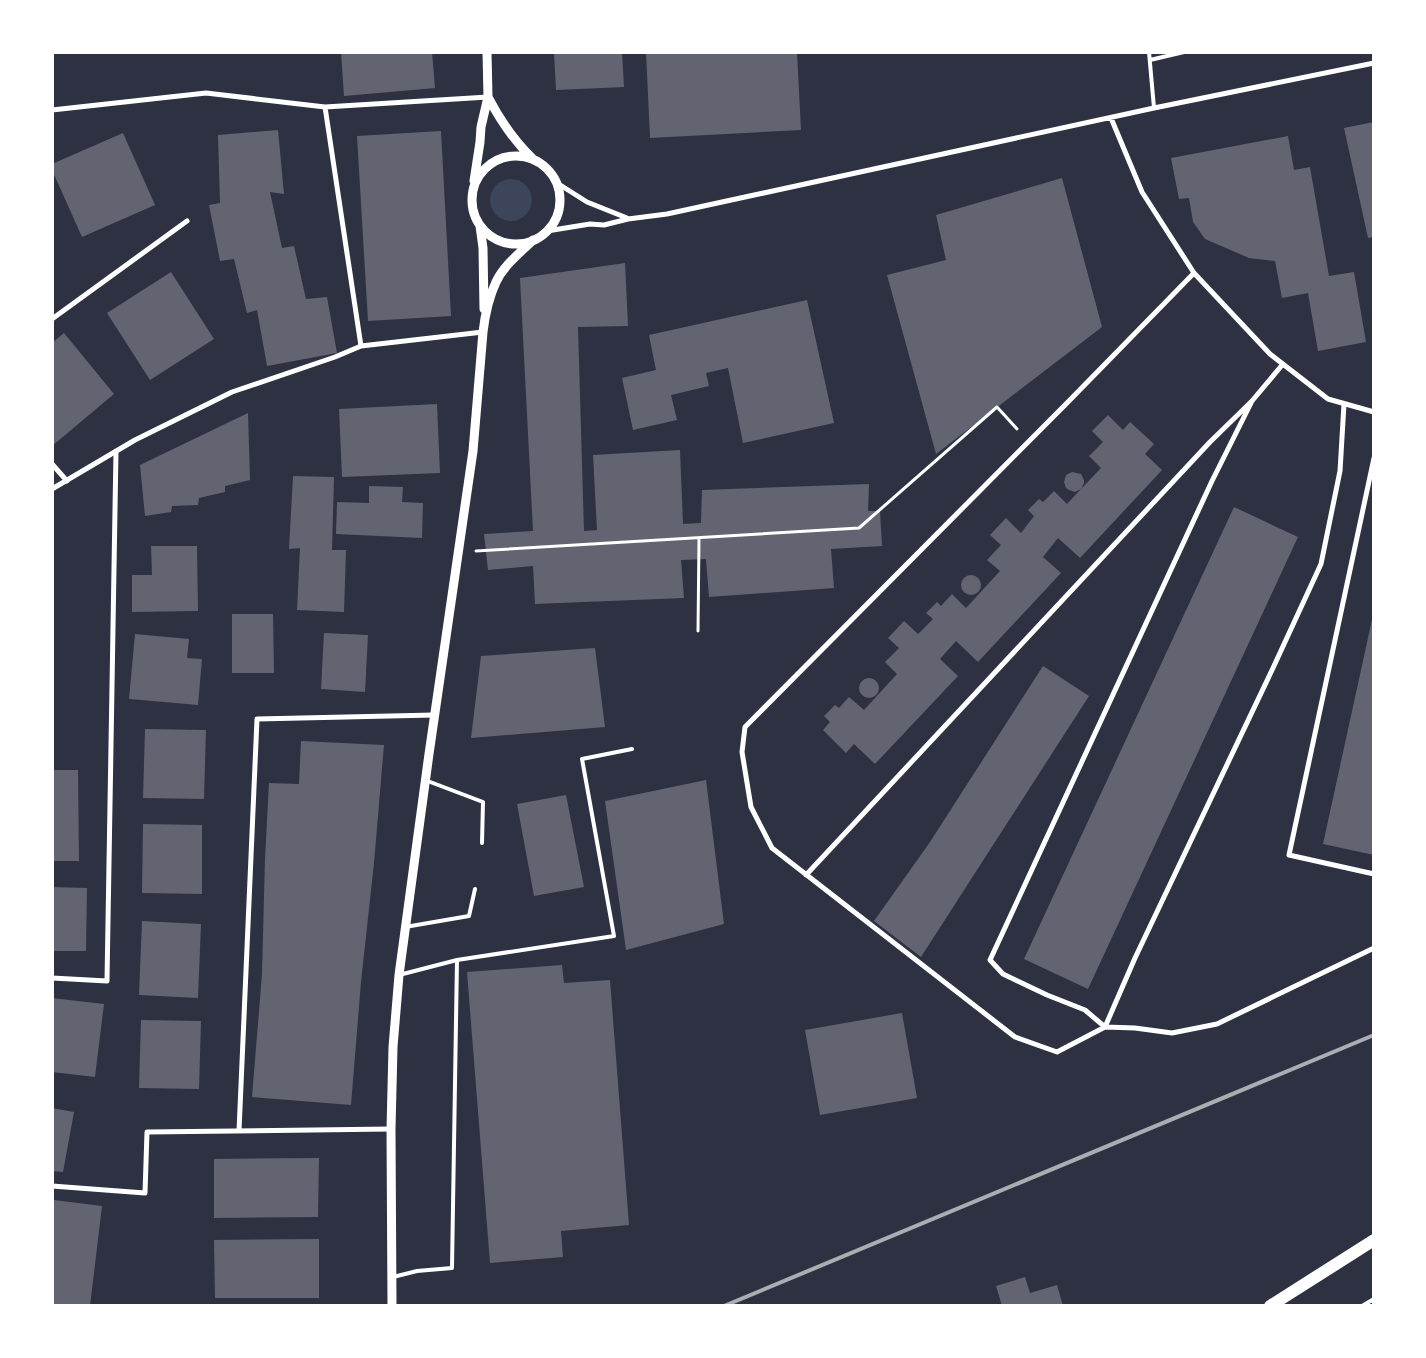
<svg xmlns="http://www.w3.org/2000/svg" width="1426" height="1358" font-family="Manrope,sans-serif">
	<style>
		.green { fill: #3c4559 }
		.building { fill: #626471 }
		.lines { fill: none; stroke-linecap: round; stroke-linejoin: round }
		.path { stroke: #fff; stroke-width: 3 }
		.service { stroke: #fff; stroke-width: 4 }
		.minor { stroke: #fff; stroke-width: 5 }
		.tertiary { stroke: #fff; stroke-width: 9 }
		.primary { stroke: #fff; stroke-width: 12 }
		.rail { stroke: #abadb3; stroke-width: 4 }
	</style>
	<rect width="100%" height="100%" fill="#2d3142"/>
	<path class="green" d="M490 200a21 21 0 1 1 42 0a21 21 0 1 1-42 0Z"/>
	<path class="building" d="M341,52H432L435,88L344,96Z
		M554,52H622L624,87L556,90Z
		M646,52H797L801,130L650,138Z
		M1374,122V237L1368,238L1344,128Z
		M278,130L284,194L270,192L282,248L294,246L306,299L327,297L337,353L267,366L257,310L247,313L234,259L220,261L209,205L220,203L218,135Z
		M441,131L451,316L368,321L357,136Z
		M123,133L155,205L82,237L52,170V164Z
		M1288,136L1294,170L1310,167L1329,276L1354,272L1366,342L1318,351L1308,293L1282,298L1275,261L1249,258L1205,239L1193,222L1189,198L1179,199L1171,158Z
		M1062,178L1102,327L936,454L887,275L946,260L936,215Z
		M625,263L628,326L578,327L584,531L597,530L593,455L680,450L683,524L701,523L702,490L869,484L868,511H880L882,546L831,549L834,588L709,597L706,559L681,560L684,598L535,604L533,566L488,570L484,534L533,531L520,278Z
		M171,272L214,339L150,380L107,313Z
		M807,300L834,423L743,443L728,368L706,373L709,386L671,395L677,420L633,430L622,378L656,370L649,335Z
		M64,333L114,394L52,446V343Z
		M437,404L440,473L342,477L339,409Z
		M248,413L250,480L225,486V492L199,498L198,505L172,506L171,512L145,516L140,465Z
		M1108,415L1123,430L1130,422L1154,444L1145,454L1162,470L1080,558L1058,538L1043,557L1061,573L978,662L956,641L940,659L958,676L875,764L854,744L846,753L823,730L830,722L824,716L835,705L839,708L849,697L864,710L897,674L885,662L899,648L888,638L904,621L918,634L933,619L926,613L937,602L941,606L952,594L966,608L1000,571L987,560L1001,545L990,535L1006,518L1021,533L1034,516L1028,510L1039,499L1043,502L1054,491L1067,504L1081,489L1075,492L1069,490L1066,488L1064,482L1066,475L1072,472L1081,474L1084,480V483L1081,489L1101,468L1089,456L1103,442L1092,431Z
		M293,476L334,477L332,550H346L344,612L297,610L300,548L289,549Z
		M369,486L403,487L402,502L423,503L422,538L336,534L337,502L369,503Z
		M1234,507L1298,537L1088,989L1024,959Z
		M151,546H197L198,611L132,612V575H152Z
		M961 585a10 10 0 1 1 20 0a10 10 0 1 1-20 0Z
		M232,614H273L274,673H232Z
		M1373,615H1374V855L1323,844Z
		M324,633L368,635L365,692L321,689Z
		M135,634L189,639L187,658L202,659L198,705L129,699Z
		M595,648L605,727L471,738L481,656Z
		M1043,666L1089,696L921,957L874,921L930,842Z
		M859 688a10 10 0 1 1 20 0a10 10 0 1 1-20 0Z
		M145,729L206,730L204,799L143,798Z
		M301,741L384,745L374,863L361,982L351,1105L252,1097L262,974L265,858L269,783L299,784Z
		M52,770H78L79,861H52Z
		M706,780L724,924L626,950L605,801Z
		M566,795L584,887L534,896L517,804Z
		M143,824L202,825V894L142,893Z
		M52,887L87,888L86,951H52Z
		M142,921L201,924L198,998L139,995Z
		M562,965L564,983L610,980L629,1225L561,1231L563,1257L490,1263L467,972Z
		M52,998L104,1004L95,1077L52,1072Z
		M902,1013L917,1098L820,1115L805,1030Z
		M141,1020L201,1021L199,1089L139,1088Z
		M52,1108L74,1112L63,1172L52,1171Z
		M319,1158L318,1217L214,1218V1159Z
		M54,1200L102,1206L90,1306H52V1213Z
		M319,1239V1298H215L214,1240Z
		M1025,1277L1030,1293L1057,1285L1063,1306H1002L996,1286Z"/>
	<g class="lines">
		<path class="path" d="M476,551L859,528L997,407L1017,429
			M698,631L699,538"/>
		<path class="service" d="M1149,52L1154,108
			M1150,60L1184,52
			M425,780L483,802L482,843
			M405,927L469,916L475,889
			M457,960L614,936L582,759L632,749
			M393,1277L417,1271L452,1268L457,960L399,975
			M1362,1306L1374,1299"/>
		<path class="minor" d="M325,107L361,346
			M52,110L206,93L325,107L488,97
			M1111,118L1142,192L1194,273L1270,354L1328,399L1374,412
			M557,183L587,202L627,218
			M547,231L590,224L604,225L628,219L667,214L1154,108L1374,63
			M1194,273L1066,404L745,727L742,752L751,807L772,848L1015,1037L1057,1052L1105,1027L1135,1028L1172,1033L1217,1024L1374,948
			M52,319L187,221
			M1252,401L1212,481L990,960L1003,974L1047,995L1085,1010L1105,1027L1135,958L1273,668L1321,564L1340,471L1344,404
			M1374,458L1289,855L1374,874
			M52,464L67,481
			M52,489L135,440L232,392L335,357L361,346L483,332
			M806,875L1210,442L1252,401L1283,364
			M52,978L107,981L116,451
			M239,1131L257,719L434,715
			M52,1186L145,1193L147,1132L391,1129"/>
		<path class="tertiary" d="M488,97C500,120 514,141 533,159
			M472 200a44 44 0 1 1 88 0a44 44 0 1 1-88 0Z
			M474,181L480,142L481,127L488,97L487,52
			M480,226L483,248L484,309
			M392,1306L391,1129L393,1047L399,975L429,754L473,451L483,332C485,315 489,297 496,282C504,265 520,253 533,240"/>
		<path class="primary" d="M1270,1306L1374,1240"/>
		<path class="rail" d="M724,1306L1374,1035"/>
	</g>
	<rect width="1426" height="1358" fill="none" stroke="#ffffff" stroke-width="108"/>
</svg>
